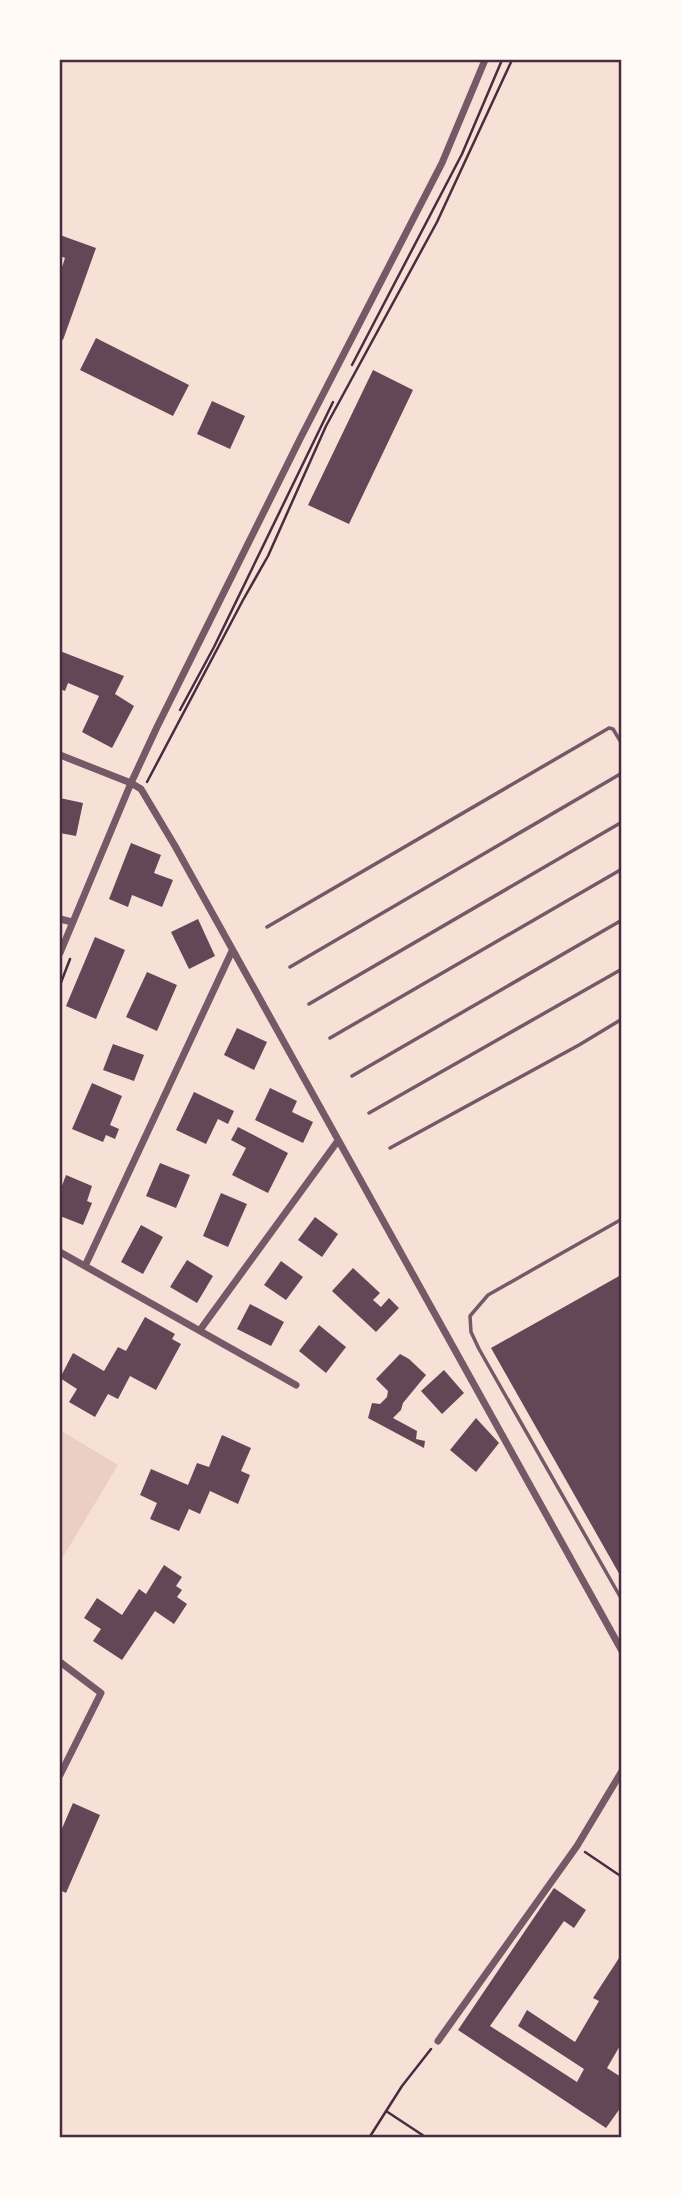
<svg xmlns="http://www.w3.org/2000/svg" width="681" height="2197" font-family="Commissioner,sans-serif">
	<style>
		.green { fill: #ebcfc5 }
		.building { fill: #644757 }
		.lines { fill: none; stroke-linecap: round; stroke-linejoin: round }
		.path { stroke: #4a2c40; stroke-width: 2.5 }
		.service { stroke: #755966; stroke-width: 3.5 }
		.minor { stroke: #755966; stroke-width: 7 }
		.neatline { fill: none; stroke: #4a2c40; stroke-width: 2.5 }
	</style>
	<rect width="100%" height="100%" fill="#f7e1d7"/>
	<path class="green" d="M60,1430L118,1465L60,1562Z"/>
	<path class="building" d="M60,235L96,248L63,340L60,339V273L65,258L60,256Z
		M96,338L189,385L173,416L80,370Z
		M373,370L413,390L349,524L308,505Z
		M212,401L245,416L230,449L197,434Z
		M60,651L124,676L115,694L134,706L112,748L82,732L99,696L68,683L65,691L60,689Z
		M60,798L83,803L76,836L60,833Z
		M131,843L161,855L154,873L173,880L162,907L132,895L128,907L109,899Z
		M198,919L215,956L189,969L171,932Z
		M95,937L125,950L96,1019L66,1006Z
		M147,972L177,985L157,1031L126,1017Z
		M237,1028L267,1042L254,1070L224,1055Z
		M113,1044L144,1055L134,1081L103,1070Z
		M92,1083L122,1096L110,1125L119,1129L115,1139L106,1135L103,1142L72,1129Z
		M270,1088L297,1101L292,1112L313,1122L303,1143L255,1120Z
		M194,1092L234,1111L228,1124L218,1119L206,1144L176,1130Z
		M238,1127L288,1153L268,1193L232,1175L246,1148L231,1140Z
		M160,1163L190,1175L176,1208L146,1196Z
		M66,1175L92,1186L87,1201L92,1203L83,1225L60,1216V1191Z
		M221,1193L247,1204L228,1247L203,1236Z
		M315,1217L338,1234L322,1257L298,1240Z
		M141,1225L163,1237L143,1274L121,1262Z
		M187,1260L213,1276L197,1303L170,1287Z
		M281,1261L303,1277L286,1300L264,1285Z
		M353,1268L380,1293L373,1300L381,1307L389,1298L399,1308L376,1332L332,1291Z
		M621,1275V1577L491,1348Z
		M250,1304L284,1322L271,1346L237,1329Z
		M145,1317L175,1334L172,1339L181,1344L156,1390L130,1376L118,1399L108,1394L95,1417L69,1402L77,1389L60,1378L73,1353L104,1371L118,1347L126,1351Z
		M319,1325L346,1347L326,1373L299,1351Z
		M400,1354L409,1359L426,1375L403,1403L401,1410L393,1418L417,1431L416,1439L425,1441L424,1448L368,1418L372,1403L380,1404L387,1397L388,1391L376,1379Z
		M444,1370L464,1393L442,1414L421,1391Z
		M476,1418L499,1443L476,1472L450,1450Z
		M222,1435L251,1448L241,1471L250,1475L238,1504L210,1491L200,1514L189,1509L179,1531L150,1519L157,1503L140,1495L151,1469L188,1485L197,1463L209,1467Z
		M164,1565L182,1577L176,1586L182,1590L177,1597L187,1604L174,1624L155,1611L122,1660L93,1641L101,1629L84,1618L97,1598L122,1615L139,1589L146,1594Z
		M73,1803L100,1815L66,1893L60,1890V1833Z
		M554,1888L586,1910L574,1928L564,1921L490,2026L577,2082L584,2069L518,2026L527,2010L575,2042L599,2001L593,1998L621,1955V1988L619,1991L621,1993V2044L607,2068L621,2077V2107L606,2128L458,2030Z"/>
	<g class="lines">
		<path class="path" d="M352,365L462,154L502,60
			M180,710L214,647L333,402
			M147,782L243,600L268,556L326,426L437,222L512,60
			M60,985L70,959
			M585,1852L622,1877
			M386,2111L427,2138
			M369,2138L402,2086L431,2049"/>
		<path class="service" d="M267,927L609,728L613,729L622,744
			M290,967L622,773
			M309,1004L622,822
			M330,1038L622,869
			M352,1076L622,920
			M369,1113L622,969
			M390,1148L579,1045L622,1019
			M622,1219L488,1295L470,1316L471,1332L479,1349L622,1600"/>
		<path class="minor" d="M60,755L131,783L141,789L175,846L622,1651
			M60,919L72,922
			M60,953L131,783L157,727L301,437L442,163L485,60
			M60,1252L296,1385
			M85,1266L232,951
			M200,1330L337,1142
			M60,1662L101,1693L60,1775
			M438,2041L577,1846L622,1771"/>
	</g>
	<rect width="681" height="2197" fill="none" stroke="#fffaf5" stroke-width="122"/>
	<rect x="61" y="61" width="559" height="2075" class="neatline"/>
</svg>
